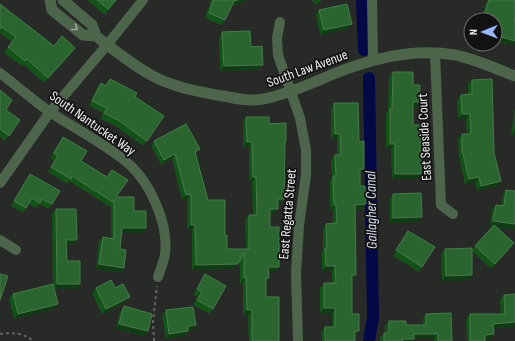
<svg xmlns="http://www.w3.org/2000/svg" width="515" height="341" font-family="'Sofia Sans Condensed',sans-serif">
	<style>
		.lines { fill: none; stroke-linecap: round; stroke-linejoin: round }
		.canal { stroke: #030947; stroke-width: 12 }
		.path { stroke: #646664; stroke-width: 2; stroke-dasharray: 3 3; stroke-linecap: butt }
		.minor { stroke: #4d654b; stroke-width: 10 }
		.tertiary { stroke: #4d654b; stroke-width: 11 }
		.wall { fill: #135317 }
		.shaded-wall { fill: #113b14 }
		.building { fill: #2a642e; stroke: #497a4d }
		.oneway { stroke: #9eaa9d }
		.labels { text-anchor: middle; stroke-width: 3.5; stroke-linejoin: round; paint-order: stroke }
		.street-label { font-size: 14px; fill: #eff0ef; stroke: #121212 }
		.water-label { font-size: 15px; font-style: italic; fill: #d4dcf0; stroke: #121212 }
	</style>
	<rect width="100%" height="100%" fill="#282a28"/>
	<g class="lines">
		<path class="canal" d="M362,0L364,50
			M369,78L373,318L369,341"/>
		<path class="path" d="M0,334C12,332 24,333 33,341
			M154,341L153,321L157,286"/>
		<path class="minor" d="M372,0L373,60
			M280,22L277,38L278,55L300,118L306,150V175L299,226L296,273L298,341
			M435,53L441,205L453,214
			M0,73C17,86 33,100 50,112C74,128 102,142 124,160C149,179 169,223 165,254C164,262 160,270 158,277
			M0,183L50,112L107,45L143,0
			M0,240L16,250"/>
		<path class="tertiary" d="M50,0L52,10L83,35L96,36L92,25L63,0
			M96,36C114,50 131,64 151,75C172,87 199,92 223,96C238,99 254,102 268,98C292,93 314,82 336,73C373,58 415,48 455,55C476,59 496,69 515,76"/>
	</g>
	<path class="wall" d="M87,0H117L105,15Z
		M211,0H249L232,6L225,20L221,25L205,18Z
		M311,0H321L317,5Z
		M488,0H515L514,21L515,22V43L513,46L495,41V20H481L486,3Z
		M0,4L54,46L72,53L44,83L23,64L22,66L4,53L12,42L0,33Z
		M319,10L348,29L320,35L316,15Z
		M222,32L251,47L263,65L259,70L220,71L219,37Z
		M393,72L413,85L419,102L416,108L413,107V125L417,179H392L391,149H386V114L388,111L389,77Z
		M110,79L164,116L143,146L114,125L100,119L103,113L89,106L97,88L101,83L105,85Z
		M472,80L494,153L501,181L497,186L477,191L475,182L465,185L459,155L458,139L462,134H467L466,119H458L457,100L461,95H468V85Z
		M0,90L6,110L20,120L5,141L0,137Z
		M334,103L359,142L364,169L360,174L362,209L355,210L352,280V314L355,336V341H322L321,332L325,327H332V314H320V288L324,283H332V271H322V253L323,250V229L326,224L333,223V210H330V181L332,178L331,160L335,155H337V139H331V108Z
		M515,110V136H511L514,112Z
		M246,117L269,124L286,141L285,144L281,204H278L275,214H270V227L275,272H268L266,282V297L279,341H249L248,315H243V283L240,284V260L234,269L192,270V230H187V199L182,200L172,159L161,165L151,146L154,141L196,154L208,200L225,236L227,249H246L245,220L249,215H253L252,182H249V147H243V122Z
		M63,137L81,161L107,177L112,170L116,197L134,211L146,228L143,233H122L120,249L124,268L121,273L96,269L99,242L103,237L111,238V206L110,207L69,181L67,184L48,172L54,161L50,158Z
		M30,174L52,204L48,209L39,204L36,208L28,204L23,213L11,206Z
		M506,190L515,191V230L496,227L514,243L510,248L491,269L472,251L469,280L442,281L441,254L445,249L472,250L475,246L492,227L490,226L492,210L496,205L501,206L503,195Z
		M393,194L418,222L390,223V199Z
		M56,209L73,245H66L67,261L80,284L77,289H54V309L14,319L9,299L13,294L53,285L52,214Z
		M408,231L422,267L419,272L393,256Z
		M205,274L213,309L209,314L193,305L198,297L193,295Z
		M96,288H115L126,302L102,314L92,293Z
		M504,295L515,327L494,328V334L490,340H485V341H467L466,319L470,314H501L500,300Z
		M124,306L148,331L144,336L116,329L120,312Z
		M166,310L196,325L192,330L188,331L185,336L166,339L162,316Z
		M426,314L452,341H434V339H414L413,341H380V338L384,333H385V326L389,321L406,325H423V319Z"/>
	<path class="shaded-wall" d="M238,0H249L230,6L234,1Z
		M352,24L348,29L320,35L324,30Z
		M495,35L515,41V43L513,46L495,41Z
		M75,48L72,53L44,83L48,78Z
		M263,65L259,70L220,71L224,66Z
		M413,102H419L416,108L409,107Z
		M462,114H470L466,119H458Z
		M514,130L515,131V136H511Z
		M335,134H340L337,139H331Z
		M247,142H252L249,147H243Z
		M390,144H395L391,149H386Z
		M175,154L172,159L161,165L164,160Z
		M360,169H364L361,174H356Z
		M395,174H421L417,179H392Z
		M253,177H256L252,182H249Z
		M479,177L475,182L465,185L469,179Z
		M501,181L497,186L477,191L481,186Z
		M191,194L187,199L182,200L186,195Z
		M278,199H284L281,204L274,205Z
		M366,204L362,209L351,210L355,205Z
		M334,205H336L333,210H330Z
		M270,209H278L275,214L266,215Z
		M422,217L418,222L390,223L393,218Z
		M493,221L515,224V230L490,226Z
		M191,225H195L192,230H187Z
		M122,228H146L143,233H119Z
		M66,240H77L73,245H63Z
		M514,243L510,248L491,269L495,264Z
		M99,264L124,268L121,273L96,269Z
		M238,264L234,269L192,270L196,265Z
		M326,266H335L332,271H322Z
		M268,267H279L275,272H265Z
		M352,275H356L353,280H349Z
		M472,275L469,280L442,281L446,276Z
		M244,278H246L243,283L240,284Z
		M57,284H80L77,289H53Z
		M130,297L126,302L102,314L106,309Z
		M58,304L54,309L14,319L18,314Z
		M324,308H335L332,314H320Z
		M247,310H252L248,315H243Z
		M515,322V327L490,329L493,324Z
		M119,324L148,331L144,336L116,329Z
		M196,325L192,330L184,331L188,326Z
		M188,331L185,336L166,339L169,334Z
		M355,331H359L355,336H351Z
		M414,334H438L434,339H414L413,341H401L402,339Z
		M494,334L490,340H481L485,335Z"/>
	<path class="building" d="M97,0H116L108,9Z
		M213,0H238L234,1L225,20L209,13Z
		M489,0H515V18L514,21L515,22V41L495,35V20H483Z
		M0,4L54,46L62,36L75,48L48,78L27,59L25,61L8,47L16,37L2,27L0,29Z
		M347,4L352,24L324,30L319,10Z
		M250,31L251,47L262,46L263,65L224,66L222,32Z
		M393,72H413V85H420L419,102H413V125H421V174H395V144H390V109H392Z
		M110,79L137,93L135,97L164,116L147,141L118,120L104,113L107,108L92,101L101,83L106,86Z
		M492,79L494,153L501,181L481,186L479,177L469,179L462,150V134H471L470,114H462L461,95L472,94V80Z
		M0,90L12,100L6,110L20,120L9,136L0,129Z
		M334,103H358L359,142L364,141V169H360V186H365L366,204L355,205L356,275H352V314H359V331H355V341H325V327H335V308H324V283H336L335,266H326L325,248H327L326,224L337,223L336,205H334L333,176H336L335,155H341L340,134H335Z
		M246,117H269V124L286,123V141H285L284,199H278V209H270V227H279V267H268L269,278H266V297H279V341H252V310H247L246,278H244V253L238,264L196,265L195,225H191V194L186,195L175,154L164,160L154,141L186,124L200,149L195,152L208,200H225V236L227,235V249H249V215H257L256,177H253L252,142H247Z
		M63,137L87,151L81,161L107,177L112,170L128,180L116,197H134V211H146V228H122L120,249L126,250L124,268L99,264L103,237L114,239V200L113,202L72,176L71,179L51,167L58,156L54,153Z
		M30,174L60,191L52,204L42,199L40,203L32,198L26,208L14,201Z
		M506,190L515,191V224L493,221L496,205L504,206Z
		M421,193L422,217L393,218V194Z
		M56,209H76L77,240H66L67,261H80V284H57Z
		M494,225L514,243L495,264L475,246Z
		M408,231L435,247L422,267L396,250Z
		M472,248V275L446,276L445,249Z
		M0,274L8,276L0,300Z
		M205,274L226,286L213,309L197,300L202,292L197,289Z
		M111,280L115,288L123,284L130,297L106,309L96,288Z
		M53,284L58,304L18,314L13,294Z
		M515,294V322L493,324L494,334L485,335V341H470V314H505L504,295Z
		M124,306L152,314L148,331L119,324Z
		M193,307L196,325L188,326V331L169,334L166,310Z
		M451,313L452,341H438V334H414V339H402L403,341H384V333H389V321H406V325H426V314Z"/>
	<defs><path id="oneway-chevron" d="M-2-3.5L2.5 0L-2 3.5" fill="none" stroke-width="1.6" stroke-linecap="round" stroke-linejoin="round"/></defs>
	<use class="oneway" href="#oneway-chevron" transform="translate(75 28) rotate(39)"/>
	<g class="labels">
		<g class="street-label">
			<text transform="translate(307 68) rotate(-20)" y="5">South Law Avenue</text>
			<text transform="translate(93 123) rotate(35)" y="5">South Nantucket Way</text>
			<text transform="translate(424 137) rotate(-93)" y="5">East Seaside Court</text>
			<text transform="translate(287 214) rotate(-85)" y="5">East Regatta Street</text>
		</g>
		<g class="water-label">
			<text transform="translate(371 210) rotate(-91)" y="5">Gallagher Canal</text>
		</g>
	</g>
	<g transform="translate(483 32) rotate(269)"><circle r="19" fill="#121212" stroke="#6a6b6a"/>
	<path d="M0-3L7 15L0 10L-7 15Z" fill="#98b5fd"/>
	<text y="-6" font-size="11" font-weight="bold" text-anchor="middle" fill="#eff0ef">N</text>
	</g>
</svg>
